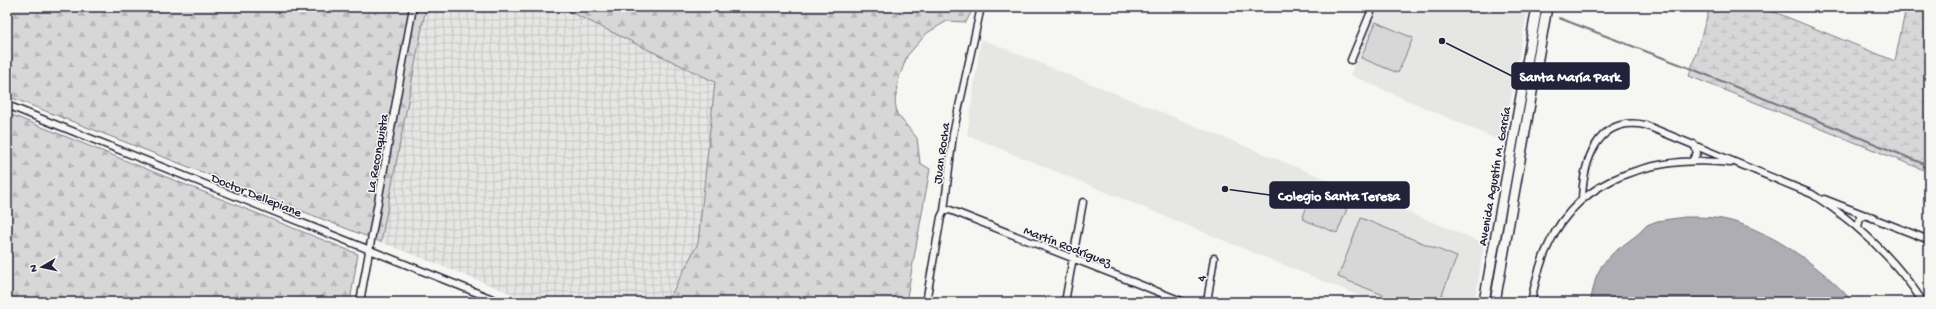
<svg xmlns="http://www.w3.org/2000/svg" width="1936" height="309" font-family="'Gochi Hand',sans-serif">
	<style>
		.built { fill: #e6e6e4 }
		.industrial { fill: url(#industrial-grid) }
		.grass { fill: #d7d7d7; stroke: #7c7c89 }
		.forest { fill: url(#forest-firs); stroke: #7c7c89 }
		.wetland { fill: url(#wetland-marsh); stroke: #7c7c89 }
		.water { fill: #adadb3; stroke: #757583 }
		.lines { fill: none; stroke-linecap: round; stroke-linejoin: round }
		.stream { stroke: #757583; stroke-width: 2 }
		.minor-casing { stroke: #22223b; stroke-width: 9 }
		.secondary-casing { stroke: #22223b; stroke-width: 12 }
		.minor { stroke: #f6f6f2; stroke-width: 6 }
		.secondary { stroke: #f6f6f2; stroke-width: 9 }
		.labels { text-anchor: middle; stroke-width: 3; stroke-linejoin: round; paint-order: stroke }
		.street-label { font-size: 13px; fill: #22223b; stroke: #f6f6f2 }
		.leader { fill: none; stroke: #22223b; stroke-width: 1.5 }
		.callout-dot { fill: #22223b; stroke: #f6f6f2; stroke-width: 1.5 }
		.callout { fill: #22223b; stroke: #22223b; stroke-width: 1.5 }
		.callout-label { font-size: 14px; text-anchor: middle; font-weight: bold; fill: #fff }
	</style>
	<defs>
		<pattern id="industrial-grid" width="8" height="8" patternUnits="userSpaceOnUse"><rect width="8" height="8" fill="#e6e6e4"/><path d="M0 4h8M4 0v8" fill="none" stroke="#c5c5c4"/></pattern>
		<pattern id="forest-firs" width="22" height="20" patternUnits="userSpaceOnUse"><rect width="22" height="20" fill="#d7d7d7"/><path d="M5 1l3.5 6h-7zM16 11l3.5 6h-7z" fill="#b8b8b9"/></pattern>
		<pattern id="wetland-marsh" width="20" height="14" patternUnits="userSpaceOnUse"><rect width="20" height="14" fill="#d7d7d7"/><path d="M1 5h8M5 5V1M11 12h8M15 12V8" fill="none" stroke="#b8b8b9"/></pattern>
	</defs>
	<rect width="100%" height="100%" fill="#f6f6f2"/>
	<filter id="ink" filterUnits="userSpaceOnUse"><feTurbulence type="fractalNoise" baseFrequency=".025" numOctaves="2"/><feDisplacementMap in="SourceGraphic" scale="8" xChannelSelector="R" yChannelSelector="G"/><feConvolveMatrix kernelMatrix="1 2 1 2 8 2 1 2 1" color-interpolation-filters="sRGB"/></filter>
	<g filter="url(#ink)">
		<path class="built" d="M1377,7H1528L1503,142L1350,75Z
			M981,39L1484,243L1475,302H1374L967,135Z"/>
		<path class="industrial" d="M426,7H560L715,81L698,243L671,295L659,302H533L381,242Z"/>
		<path class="grass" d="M1376,22L1413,38L1398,73L1361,58Z
			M1312,194L1347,209L1337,233L1302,219Z
			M1361,218L1457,257L1439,302H1401L1338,277Z"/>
		<path class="forest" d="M7,7H426L381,242L7,96Z
			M560,7H974L966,22L947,21L927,33L907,56L899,78L895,101L897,114L917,138L920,163L930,169L906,302H659L671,295L698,243L715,82Z
			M7,113L358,254L350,302H7Z"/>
		<path class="wetland" d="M1710,7H1762L1895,61L1906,7H1929V172L1689,76Z"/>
		<path class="water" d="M1685,217C1697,217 1710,217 1722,219C1767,227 1823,268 1853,302H1590L1596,277L1602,265L1613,253L1638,234L1647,225L1657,221Z"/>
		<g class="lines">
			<path class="stream" d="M1559,18L1692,69L1929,166"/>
			<defs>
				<path id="minor" d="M1351,60L1373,7
					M7,105L500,302
					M1692,161L1697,153L1694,144
					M1824,199L1929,240
					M1582,200C1583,162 1597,115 1645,125L1812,194C1856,222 1894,258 1923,302
					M944,211L950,210L1184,302
					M1858,228L1860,217L1867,215
					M360,302L413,7
					M926,302L941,217L944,211L953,134L981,7
					M1065,302L1083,202
					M1207,302L1214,258
					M1531,302C1535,282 1540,262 1549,244C1581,174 1661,155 1731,163"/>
				<path id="secondary" d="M1484,302L1537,7
					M1495,302L1547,7"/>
			</defs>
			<use href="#minor" class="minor-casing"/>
			<use href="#secondary" class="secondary-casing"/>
			<use href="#minor" class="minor"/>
			<use href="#secondary" class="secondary"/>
		</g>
	</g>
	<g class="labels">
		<g class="street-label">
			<text transform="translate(376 153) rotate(-80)" y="5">La Reconquista</text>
			<text transform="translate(940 153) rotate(-82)" y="5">Juan Rocha</text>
			<text transform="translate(1493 176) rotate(-80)" y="5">Avenida Agustín M. García</text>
			<text transform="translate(257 194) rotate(22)" y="5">Doctor Dellepiane</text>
			<text transform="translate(1068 245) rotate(21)" y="5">Martín Rodríguez</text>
			<text transform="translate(1200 278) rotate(-80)" y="5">4</text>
		</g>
	</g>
	<path class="leader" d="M1442 41L1512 76M1225 189L1270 195"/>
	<g class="callout-dot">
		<circle cx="1442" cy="41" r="4"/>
		<circle cx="1225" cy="189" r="4"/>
	</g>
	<g class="callout">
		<rect x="1512" y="63" width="117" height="26" rx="4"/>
		<rect x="1270" y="182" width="139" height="26" rx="4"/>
	</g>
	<g class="callout-label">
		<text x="1570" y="81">Santa María Park</text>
		<text x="1339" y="200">Colegio Santa Teresa</text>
	</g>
	<rect width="1936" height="309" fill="none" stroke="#f6f6f2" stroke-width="24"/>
	<rect x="12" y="12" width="1912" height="285" fill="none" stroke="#22223b" stroke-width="1.5" filter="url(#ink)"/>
	<g transform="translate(42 267) rotate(261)" stroke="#f6f6f2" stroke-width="3" paint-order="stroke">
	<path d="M0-3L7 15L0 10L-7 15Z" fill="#22223b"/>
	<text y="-6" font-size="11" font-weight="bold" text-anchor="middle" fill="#22223b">N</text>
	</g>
</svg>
